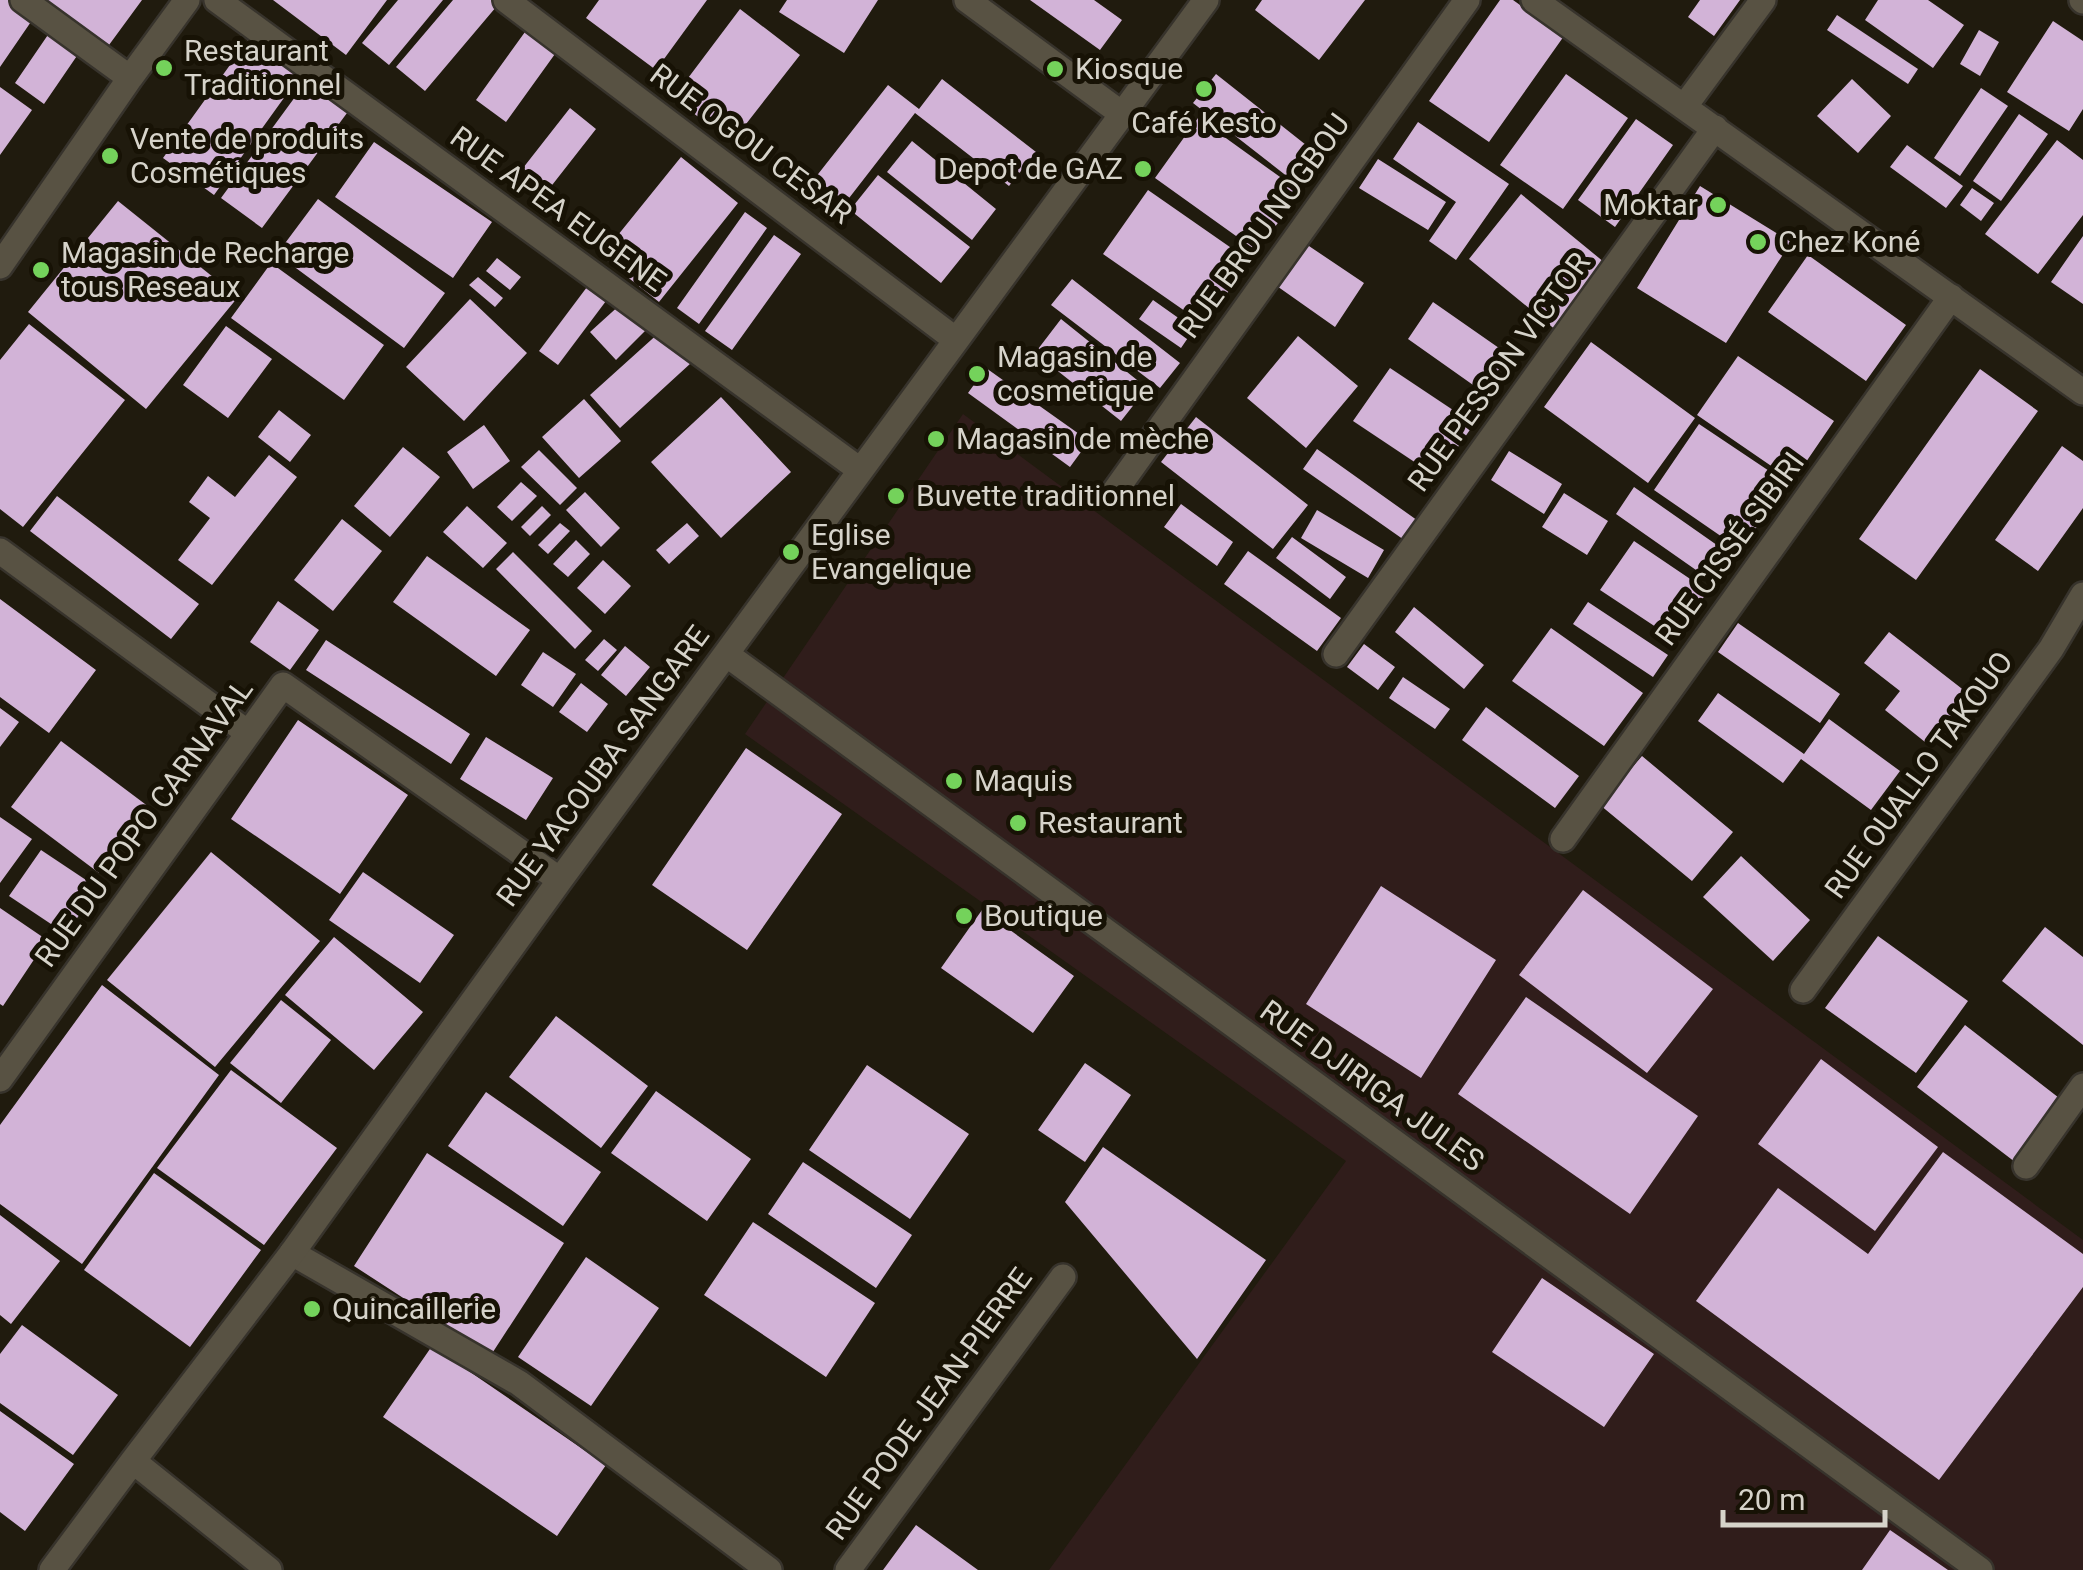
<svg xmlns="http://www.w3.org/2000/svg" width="2083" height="1570" font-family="Roboto,sans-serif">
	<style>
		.industrial { fill: #301d1b }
		.building { fill: #d2b3d7 }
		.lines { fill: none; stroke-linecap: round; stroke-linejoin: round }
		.lane-casing { stroke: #37332c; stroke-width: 30 }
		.street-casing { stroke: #37332c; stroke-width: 30 }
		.lane { stroke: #585243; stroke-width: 25 }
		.street { stroke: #585243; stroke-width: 25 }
		.poi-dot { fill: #74d25b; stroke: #171205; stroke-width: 4 }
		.labels { text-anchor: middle; stroke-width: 10; stroke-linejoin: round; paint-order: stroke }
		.poi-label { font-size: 30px; fill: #d6d3ca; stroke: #171205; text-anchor: start }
		.street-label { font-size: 30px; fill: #d6d3ca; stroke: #171205 }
	</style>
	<rect width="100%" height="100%" fill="#201b0e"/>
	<path class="industrial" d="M963,414L2083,1240V1570H1049L1346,1161L745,734Z"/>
	<path class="building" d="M0,0H18L37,13L0,67Z
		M47,0H142L109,45Z
		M273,0H387L346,55Z
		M398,0H443L389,65L362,43Z
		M453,0H502L425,91L396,67Z
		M599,0H707L656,70L586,18Z
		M787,0H878L844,53L779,12Z
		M1030,0H1094L1122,20L1100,50Z
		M1262,0H1365L1319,60L1255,10Z
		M1500,0H1513L1564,36L1489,142L1429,101Z
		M1700,0H1740L1714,36L1688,17Z
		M1878,0H1928L1964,25L1933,68L1865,20Z
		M740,9L800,55L732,142L673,98Z
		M1837,15L1918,69L1908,84L1827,30Z
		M2053,21L2083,41V109L2069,131L2007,92Z
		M530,25L560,47L506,122L476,100Z
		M54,26L83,47L44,104L15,83Z
		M1979,30L1999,42L1980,76L1960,64Z
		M248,40L299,77L214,195L163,158Z
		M1216,74L1325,160L1302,188L1193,103Z
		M1566,74L1628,118L1563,209L1500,165Z
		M942,79L1036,152L1009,186L915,113L846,202L815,178L888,85L919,109Z
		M1852,79L1891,116L1858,153L1817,116Z
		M306,82L347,113L262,228L221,198Z
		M0,87L32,110L0,155Z
		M1981,88L2008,106L1960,176L1934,158Z
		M570,108L596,129L549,189L523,168Z
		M2019,114L2048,134L2001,201L1973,181Z
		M1198,118L1301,192L1257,251L1155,178Z
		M1636,119L1673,145L1615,227L1578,200Z
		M1418,122L1509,184L1456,260L1429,241L1456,202L1393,159Z
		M2057,140L2083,160V215L2038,274L1985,234Z
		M912,141L996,209L972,240L887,172Z
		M374,142L492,222L453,278L335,197Z
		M1907,145L1963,186L1946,208L1890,167Z
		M681,157L738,203L659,302L601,256Z
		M1378,159L1446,202L1428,230L1359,188Z
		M878,175L970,247L941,283L850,210Z
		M1700,186L1791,242L1726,343L1637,288Z
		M1972,188L1994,203L1981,221L1960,205Z
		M1148,190L1250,261L1205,325L1103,254Z
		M1521,194L1610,267L1557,331L1469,259Z
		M318,199L445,293L404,348L277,254Z
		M118,201L238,297L146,409L28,312Z
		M745,212L767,228L699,324L677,308Z
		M774,235L801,254L732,350L705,331Z
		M2083,236V304L2051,282Z
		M1303,242L1364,283L1335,327L1274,284Z
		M1808,255L1906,325L1866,381L1768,312Z
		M497,258L521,277L510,290L486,271Z
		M271,263L384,345L344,400L231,318Z
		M478,277L503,298L495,307L469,285Z
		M1072,279L1180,363L1160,388L1051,305Z
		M587,287L606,301L558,365L539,351Z
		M470,299L527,353L464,421L406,367Z
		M1153,300L1194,329L1181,348L1139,319Z
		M1433,302L1509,355L1483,392L1408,339Z
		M622,303L647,329L616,360L590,332Z
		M1061,319L1147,388L1121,421L1035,353Z
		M29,324L125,400L23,527L0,509V360Z
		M226,326L272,359L228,418L183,385Z
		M661,331L691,363L620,428L590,395Z
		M1298,336L1358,386L1306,448L1247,398Z
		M1591,342L1695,418L1648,483L1544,407Z
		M1738,356L1834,421L1793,481L1697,415Z
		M986,368L1089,441L1070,467L968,393Z
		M1390,368L1474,424L1437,477L1353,421Z
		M1980,369L2038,411L1916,580L1859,539Z
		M721,397L791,472L721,538L651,462Z
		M584,399L621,441L579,478L542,437Z
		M279,410L311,435L290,462L258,437Z
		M1196,417L1308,505L1273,549L1161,462Z
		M1699,424L1787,483L1741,550L1654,490Z
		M484,425L510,461L473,489L447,452Z
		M2062,446L2083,461V508L2038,571L1995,540Z
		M403,447L440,477L390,537L354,506Z
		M1317,449L1421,523L1407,542L1303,469Z
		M539,450L577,488L560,505L521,467Z
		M1509,451L1562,484L1544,514L1491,480Z
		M269,455L297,477L212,585L178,560L210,518L189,502L208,476L235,497Z
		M521,482L537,496L512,521L497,507Z
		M1634,487L1734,557L1716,584L1616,514Z
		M585,492L620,528L601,547L566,510Z
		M1564,493L1608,521L1587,555L1542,527Z
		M57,496L199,604L171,639L30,531Z
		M1181,504L1233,542L1217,566L1164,527Z
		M467,506L507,543L483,568L443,532Z
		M542,506L551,515L530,536L521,527Z
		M1317,510L1384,550L1368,578L1301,538Z
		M342,519L382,551L333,611L294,580Z
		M560,523L570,531L548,554L538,545Z
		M687,523L699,536L669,564L656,550Z
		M1292,537L1346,577L1330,599L1276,558Z
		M576,540L590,554L568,577L553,564Z
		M1634,541L1708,591L1674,639L1600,590Z
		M1248,551L1341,618L1317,651L1224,584Z
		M513,552L592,631L575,649L496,569Z
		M427,556L530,630L496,676L393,602Z
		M603,560L631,586L605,614L577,588Z
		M0,599L96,670L49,733L0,697Z
		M278,601L319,630L290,670L250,642Z
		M1588,602L1668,655L1653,677L1573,624Z
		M1414,607L1484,665L1464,689L1395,632Z
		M1738,623L1840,694L1820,723L1718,652Z
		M1551,628L1643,693L1604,746L1512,681Z
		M1889,632L1970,695L1930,746L1885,710L1900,691L1864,663Z
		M604,639L617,650L598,671L585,660Z
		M326,640L470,734L451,764L306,670Z
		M1364,644L1395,667L1378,690L1347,667Z
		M625,646L650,667L626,696L601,675Z
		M543,652L576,674L553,707L521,685Z
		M1403,677L1450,709L1435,729L1389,698Z
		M581,683L608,704L587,732L559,712Z
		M1718,693L1804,754L1829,719L1900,771L1871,810L1801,759L1783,783L1698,721Z
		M1486,707L1579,776L1555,808L1462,740Z
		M0,708L19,722L0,747Z
		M298,720L408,795L340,894L231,819Z
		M486,737L553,778L526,820L460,779Z
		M61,741L149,807L99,873L11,807Z
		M746,748L842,814L747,950L652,885Z
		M1642,756L1733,832L1692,881L1600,805Z
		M0,817L32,839L0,883Z
		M41,850L98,888L66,934L9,896Z
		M211,852L320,941L215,1067L107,980Z
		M1741,856L1810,920L1773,961L1703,897Z
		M363,872L454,935L420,983L329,920Z
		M1381,886L1496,960L1421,1078L1306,1004Z
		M1583,890L1713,989L1647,1073L1519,975Z
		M0,908L47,940L3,1006L0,1004Z
		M982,910L1074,976L1033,1033L941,968Z
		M2045,927L2083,957V1045L2002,981Z
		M1878,936L1968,1001L1916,1073L1825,1008Z
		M334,937L423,1012L374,1070L285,995Z
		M102,985L219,1075L82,1264L0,1204V1125Z
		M1526,997L1698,1116L1630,1214L1458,1094Z
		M281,1000L331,1040L281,1103L230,1063Z
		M556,1016L648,1086L601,1148L509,1077Z
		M1965,1025L2063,1101L2015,1162L1917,1087Z
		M1821,1059L1938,1147L1875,1231L1758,1144Z
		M1085,1063L1131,1095L1085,1162L1038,1130Z
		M867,1065L969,1134L910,1219L809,1150Z
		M231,1070L337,1148L264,1245L157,1168Z
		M656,1091L751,1159L707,1221L611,1153Z
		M486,1092L601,1172L563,1226L448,1146Z
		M1103,1147L1266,1260L1197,1359L1065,1202Z
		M1943,1152L2083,1254V1287L1939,1480L1696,1301L1778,1188L1868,1254Z
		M427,1153L564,1243L491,1355L354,1266Z
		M803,1162L912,1235L876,1288L768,1214Z
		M154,1173L261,1250L190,1347L84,1270Z
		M0,1215L60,1261L11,1324L0,1315Z
		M753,1222L875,1303L826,1377L704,1295Z
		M586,1257L659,1308L591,1406L518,1357Z
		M1542,1278L1654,1354L1604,1427L1492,1352Z
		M22,1325L118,1395L73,1455L0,1403V1354Z
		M432,1346L606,1465L557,1536L383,1417Z
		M0,1411L74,1464L25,1531L0,1512Z
		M916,1525L978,1570H883Z
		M1890,1530L1948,1570H1862Z"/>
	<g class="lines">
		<defs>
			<path id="lane" d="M292,1253L519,1383L769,1570"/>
			<path id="street" d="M23,0L130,78
				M217,0L860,470
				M506,0L956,340
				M967,0L1122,114
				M1534,0L2083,392
				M2082,0L2083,1
				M1684,107L1763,0
				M0,266L130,78L187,0
				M1115,491L1467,0
				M0,551L248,733
				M726,654L1980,1570
				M1336,654L1715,128
				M1563,839L1951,297
				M1803,990L2051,649L2083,595
				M0,1079L283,685L560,880
				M2026,1166L2083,1086
				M133,1461L269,1570
				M52,1570L133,1461L292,1253L560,880L1206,0
				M848,1570L1063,1277"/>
		</defs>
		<use href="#lane" class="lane-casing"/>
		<use href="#street" class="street-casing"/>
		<use href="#lane" class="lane"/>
		<use href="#street" class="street"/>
	</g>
	<g class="poi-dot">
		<circle cx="164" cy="68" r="10"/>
		<circle cx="1055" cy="69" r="10"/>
		<circle cx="1204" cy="89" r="10"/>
		<circle cx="110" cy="156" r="10"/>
		<circle cx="1143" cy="169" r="10"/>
		<circle cx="1718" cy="205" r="10"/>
		<circle cx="1758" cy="242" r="10"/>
		<circle cx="41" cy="270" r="10"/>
		<circle cx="977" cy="374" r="10"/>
		<circle cx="936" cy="439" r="10"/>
		<circle cx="896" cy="496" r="10"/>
		<circle cx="791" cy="552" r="10"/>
		<circle cx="954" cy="781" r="10"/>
		<circle cx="1018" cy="823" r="10"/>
		<circle cx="964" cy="916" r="10"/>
		<circle cx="312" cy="1309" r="10"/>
	</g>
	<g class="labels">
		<g class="poi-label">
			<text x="184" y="61">Restaurant<tspan x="184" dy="34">Traditionnel</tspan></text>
			<text x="1075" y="79">Kiosque</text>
			<text x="1204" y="133" text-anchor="middle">Café Kesto</text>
			<text x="130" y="149">Vente de produits<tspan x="130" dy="34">Cosmétiques</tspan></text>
			<text x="1123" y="179" text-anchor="end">Depot de GAZ</text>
			<text x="1698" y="215" text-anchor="end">Moktar</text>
			<text x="1778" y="252">Chez Koné</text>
			<text x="61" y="263">Magasin de Recharge<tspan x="61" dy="34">tous Reseaux</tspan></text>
			<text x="997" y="367">Magasin de<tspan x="997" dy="34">cosmetique</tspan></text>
			<text x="956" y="449">Magasin de mèche</text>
			<text x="916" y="506">Buvette traditionnel</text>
			<text x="811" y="545">Eglise<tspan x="811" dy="34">Evangelique</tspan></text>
			<text x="974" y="791">Maquis</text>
			<text x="1038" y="833">Restaurant</text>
			<text x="984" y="926">Boutique</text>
			<text x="332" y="1319">Quincaillerie</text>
		</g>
		<g class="street-label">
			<text transform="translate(751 144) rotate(37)" y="10">RUE OGOU CESAR</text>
			<text transform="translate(558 209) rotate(36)" y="10">RUE APEA EUGENE</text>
			<text transform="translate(1264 226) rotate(-54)" y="10">RUE BROU NOGBOU</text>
			<text transform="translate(1499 372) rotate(-54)" y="10">RUE PESSON VICTOR</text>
			<text transform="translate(1730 549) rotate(-54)" y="10">RUE CISSÉ SIBIRI</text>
			<text transform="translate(603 766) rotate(-54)" y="10">RUE YACOUBA SANGARE</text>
			<text transform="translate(1919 775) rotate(-54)" y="10">RUE OUALLO TAKOUO</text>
			<text transform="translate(144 823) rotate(-54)" y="10">RUE DU POPO CARNAVAL</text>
			<text transform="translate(1372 1086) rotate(36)" y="10">RUE DJIRIGA JULES</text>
			<text transform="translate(929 1404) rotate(-54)" y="10">RUE PODE JEAN-PIERRE</text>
		</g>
	</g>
	<path d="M1723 1510v15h162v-15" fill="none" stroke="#d6d3ca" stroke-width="5"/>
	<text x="1738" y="1510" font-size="30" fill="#d6d3ca" stroke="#171205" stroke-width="8" paint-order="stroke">20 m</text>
</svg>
